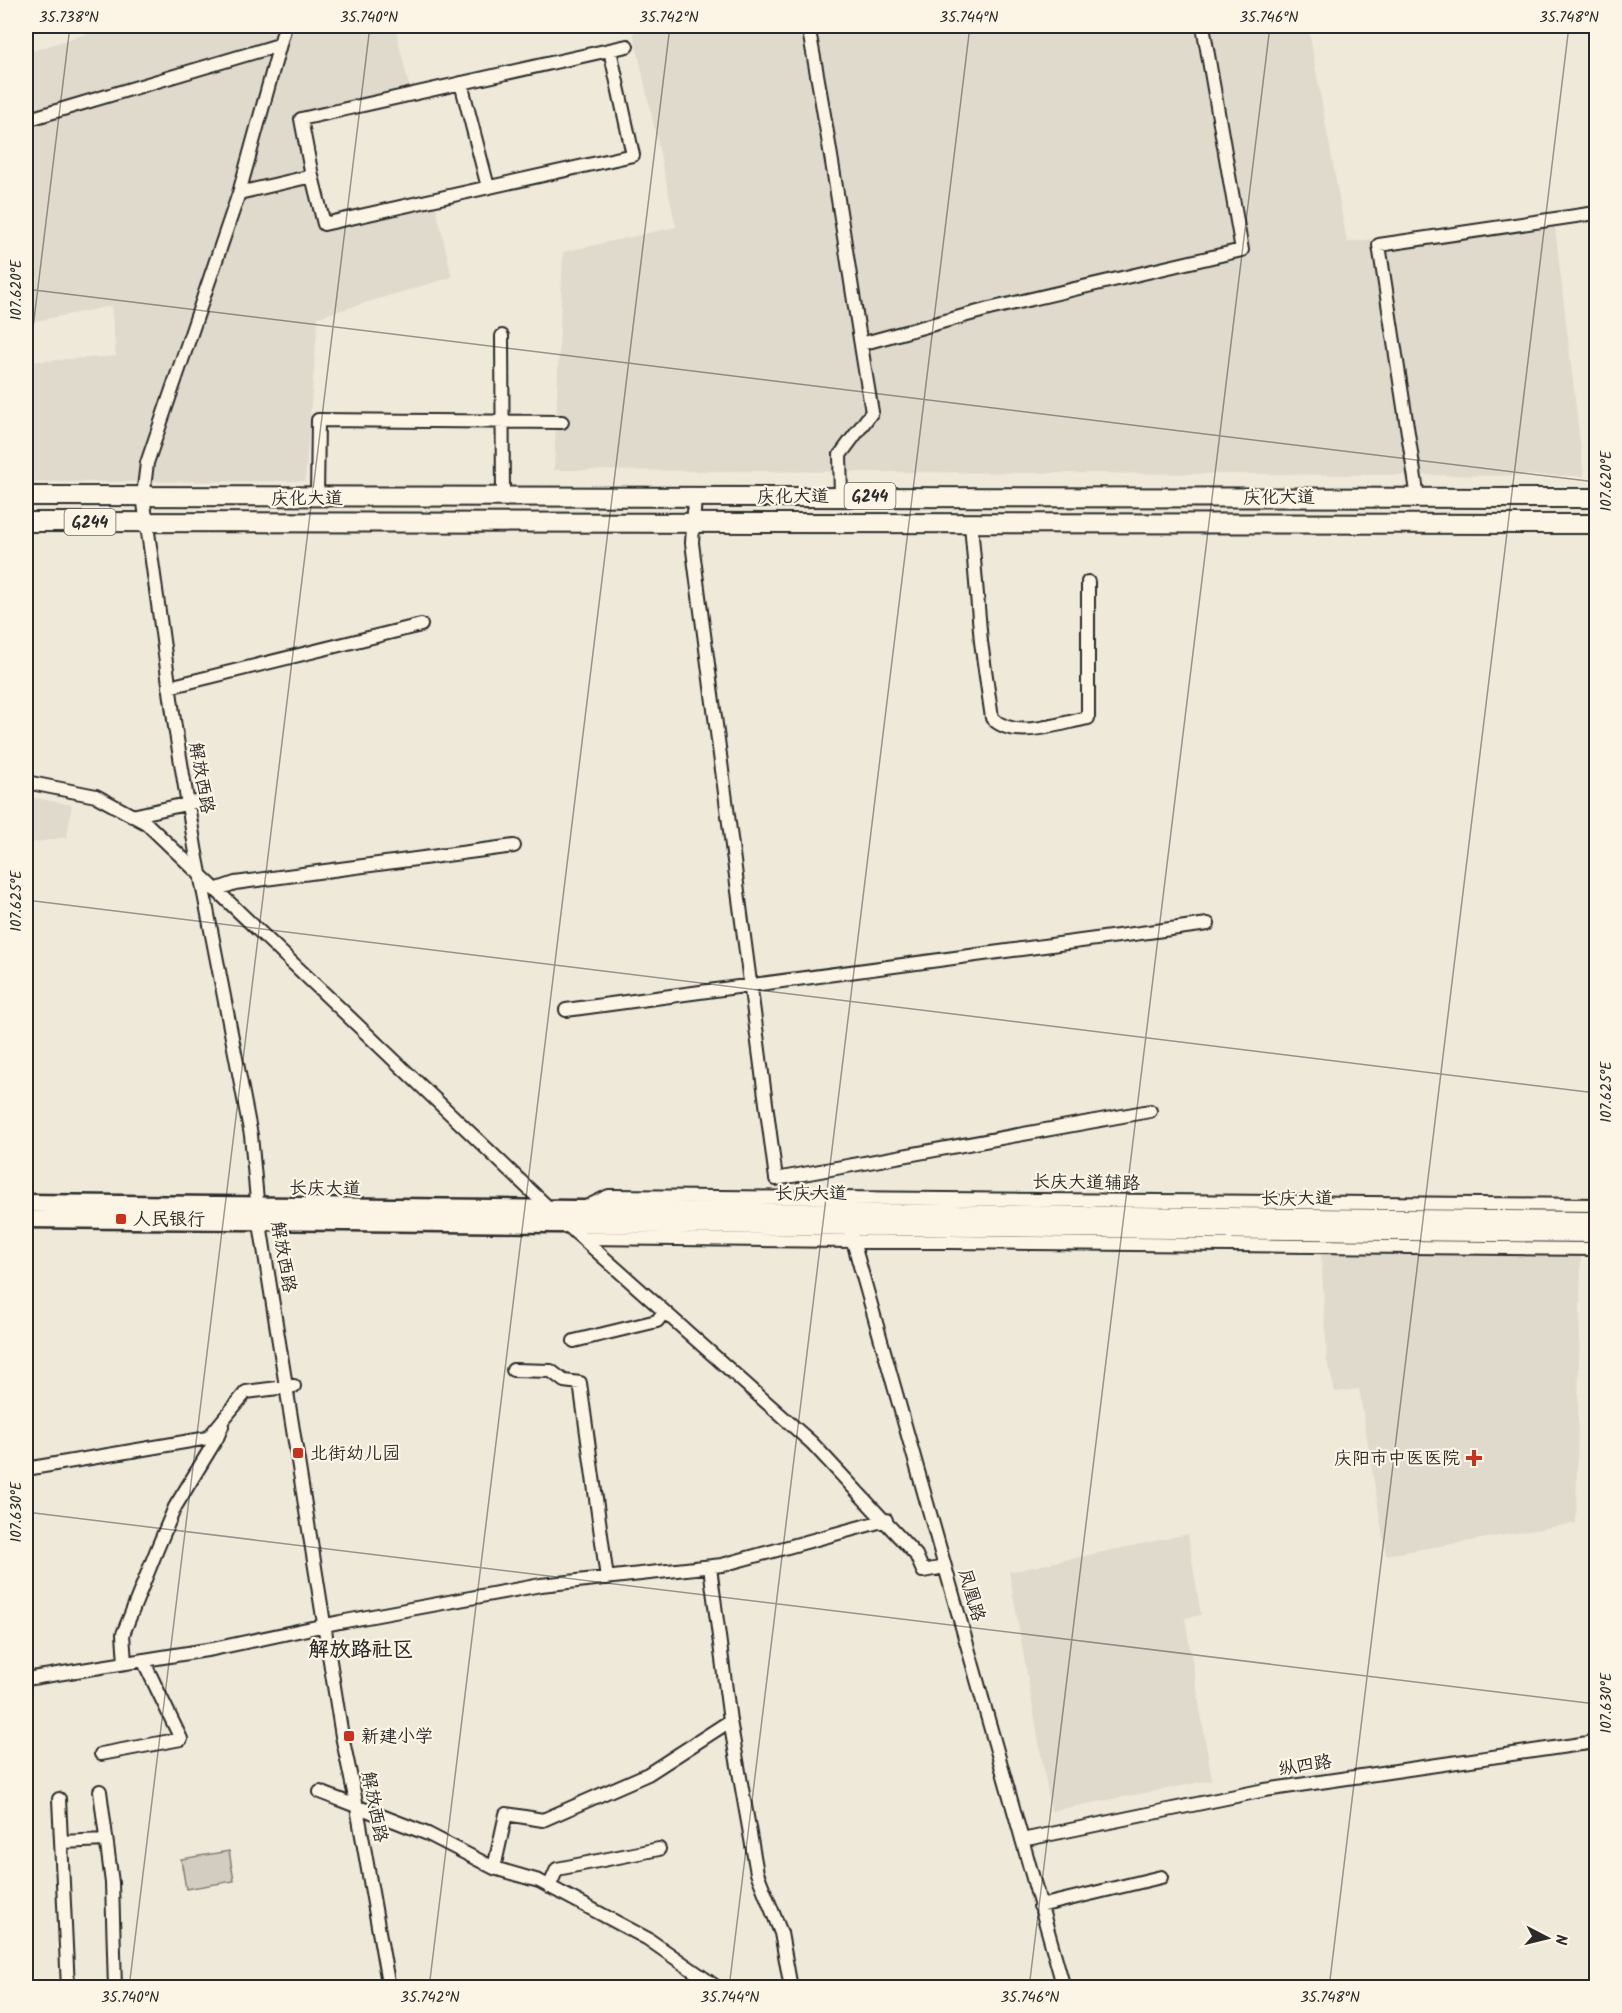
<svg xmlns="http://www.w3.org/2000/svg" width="1622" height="2013" font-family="Kalam,'LXGW WenKai TC',sans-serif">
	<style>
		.built { fill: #e0dacc }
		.green { fill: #d2cdc0; stroke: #7e7c76; stroke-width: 1.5 }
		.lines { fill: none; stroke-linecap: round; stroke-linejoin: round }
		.minor-casing { stroke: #2b2b2b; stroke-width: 16 }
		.major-casing { stroke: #2b2b2b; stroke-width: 21 }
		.highway-casing { stroke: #2b2b2b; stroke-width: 22 }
		.minor { stroke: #fcf5e5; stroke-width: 12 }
		.major { stroke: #fcf5e5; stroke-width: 16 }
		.highway { stroke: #fcf5e5; stroke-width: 18 }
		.ticks { fill: none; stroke: #2b2b2b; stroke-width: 1.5; stroke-opacity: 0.45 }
		.poi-dot { fill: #c8321e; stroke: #fcf5e5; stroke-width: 2 }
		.labels { text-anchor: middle; stroke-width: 4.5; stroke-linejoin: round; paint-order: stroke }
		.shield { fill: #fcf5e5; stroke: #6a6863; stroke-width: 1.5 }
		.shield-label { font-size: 16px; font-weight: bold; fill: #2b2b2b }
		.street-label { font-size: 18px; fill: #2b2b2b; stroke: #fcf5e5 }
		.poi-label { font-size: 18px; fill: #2b2b2b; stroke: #fcf5e5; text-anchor: start }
		.quarter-label { font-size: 21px; font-weight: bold; fill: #2b2b2b; stroke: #fcf5e5 }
		.neatline { fill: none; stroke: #2b2b2b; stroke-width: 2 }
		.ticks-label { font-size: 15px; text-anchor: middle; fill: #2b2b2b }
	</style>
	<rect width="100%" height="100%" fill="#efe9da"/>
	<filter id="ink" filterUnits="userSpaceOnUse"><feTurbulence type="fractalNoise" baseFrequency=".0167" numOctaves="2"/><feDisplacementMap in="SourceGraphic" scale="12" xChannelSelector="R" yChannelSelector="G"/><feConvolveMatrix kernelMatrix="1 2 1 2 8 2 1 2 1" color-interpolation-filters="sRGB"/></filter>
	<g filter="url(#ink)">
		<path class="built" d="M111,26H395L410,90L297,116L323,229L435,203L452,277L318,317L305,481L26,482V362L116,356L111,306L26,323V53Z
			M632,26H1308L1347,242L1554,219L1584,476L554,470L563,252L676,227Z
			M26,796L72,805L67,837L26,844Z
			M1321,1253L1581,1255L1576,1523L1386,1555L1359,1389L1335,1392L1327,1361Z
			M1188,1534L1201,1615L1185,1618L1212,1780L1051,1811L1009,1572Z"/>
		<path class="green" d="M229,1851L234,1881L186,1889L181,1859Z"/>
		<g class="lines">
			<defs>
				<path id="minor" d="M285,26L239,193L147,463L143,496L175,727L196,853L251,1135L258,1211L342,1736L356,1802L389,1988
					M808,26C833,154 850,283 872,412L840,455L841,496
					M461,83L488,187
					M26,120L279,45
					M312,176L324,224L633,155L610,50
					M239,193L312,176L301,119L627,46
					M502,336L503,496
					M861,344L989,309L1242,250L1203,26
					M695,496L692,543L776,1179L1150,1111
					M317,498L318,420L562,422
					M1418,498L1379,245L1596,213
					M971,524L981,642L992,718C1014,741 1060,723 1088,718V582
					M169,687L421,625
					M26,782L96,796L146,823L552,1211
					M132,816L195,802
					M215,890L235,883L514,846
					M566,1010L1208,924
					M586,1207L609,1196L1596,1205
					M565,1223L812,1443L916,1555L923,1571L945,1567
					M851,1234L1064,1988
					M582,1238L1596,1249
					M574,1341L657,1321L664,1312
					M513,1370L551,1371L564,1381L580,1383L607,1578
					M26,1469L208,1438L246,1392L294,1386
					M710,1567L730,1721L757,1873L781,1933L791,1988
					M125,1663L123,1634L158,1547L175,1507L217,1438L222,1426
					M26,1679L213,1649L340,1622L541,1585L722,1565L886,1520
					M101,1754L181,1739L143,1660
					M100,1791L112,1883L115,1988
					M320,1792L428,1834L494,1868L539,1881L648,1939L718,1988
					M59,1799L68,1988
					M1022,1840L1265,1790L1588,1743L1596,1738
					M61,1842L106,1840
					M494,1868L506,1814L543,1820L648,1774L730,1721
					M549,1887L557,1869L659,1849
					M1040,1906L1161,1877"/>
				<path id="major" d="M26,1203L1596,1220
					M26,1219L1596,1234"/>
				<path id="highway" d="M26,496L1596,498
					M26,522L1596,524"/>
			</defs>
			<use href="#minor" class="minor-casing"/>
			<use href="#major" class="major-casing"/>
			<use href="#highway" class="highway-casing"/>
			<use href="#minor" class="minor"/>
			<use href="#major" class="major"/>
			<use href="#highway" class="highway"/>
		</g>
	</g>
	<path class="ticks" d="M26,289L1596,482M26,385L70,26M26,900L1596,1093M26,1512L1596,1704M129,1988L370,26M429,1988L670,26M729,1988L970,26M1029,1988L1270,26M1329,1988L1569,26"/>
	<g class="poi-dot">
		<rect x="115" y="1213" width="12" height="12" rx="3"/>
		<rect x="292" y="1447" width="12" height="12" rx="3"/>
		<path d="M1471 1449h6v6h6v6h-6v6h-6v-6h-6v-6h6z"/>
		<rect x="343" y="1730" width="12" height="12" rx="3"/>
	</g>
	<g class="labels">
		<g class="shield">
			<rect x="844.5" y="483" width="51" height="26" rx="4.5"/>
			<rect x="64.5" y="509" width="51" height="26" rx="4.5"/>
		</g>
		<g class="shield-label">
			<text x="870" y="502">G244</text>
			<text x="90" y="528">G244</text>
		</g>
		<g class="street-label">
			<text x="793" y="502">庆化大道</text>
			<text x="1279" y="503">庆化大道</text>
			<text x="307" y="504">庆化大道</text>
			<text transform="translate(202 778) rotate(80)" y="6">解放西路</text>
			<text transform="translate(1086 1182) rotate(1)" y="6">长庆大道辅路</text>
			<text transform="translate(325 1188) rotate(1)" y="6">长庆大道</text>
			<text x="811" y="1199">长庆大道</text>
			<text x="1297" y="1204">长庆大道</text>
			<text transform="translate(284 1257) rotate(80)" y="6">解放西路</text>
			<text transform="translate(972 1595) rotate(74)" y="6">凤凰路</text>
			<text transform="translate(1305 1765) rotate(-9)" y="6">纵四路</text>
			<text transform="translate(375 1807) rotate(79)" y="6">解放西路</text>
		</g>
		<g class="poi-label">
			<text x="133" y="1225">人民银行</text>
			<text x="310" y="1459">北街幼儿园</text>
			<text x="1460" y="1464" text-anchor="end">庆阳市中医医院</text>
			<text x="361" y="1742">新建小学</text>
		</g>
		<g class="quarter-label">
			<text x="361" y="1656">解放路社区</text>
		</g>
	</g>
	<rect width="1622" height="2013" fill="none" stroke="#fcf5e5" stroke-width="66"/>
	<g transform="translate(1547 1938) rotate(97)" stroke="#fcf5e5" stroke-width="4.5" paint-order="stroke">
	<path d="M0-4.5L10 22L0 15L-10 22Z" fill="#2b2b2b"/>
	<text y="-9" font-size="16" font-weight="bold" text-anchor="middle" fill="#2b2b2b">N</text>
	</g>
	<rect x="33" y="33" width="1556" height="1947" class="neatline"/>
	<g class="ticks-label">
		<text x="69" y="22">35.738°N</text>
		<text x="369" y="22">35.740°N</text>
		<text x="669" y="22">35.742°N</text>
		<text x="969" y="22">35.744°N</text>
		<text x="1269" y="22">35.746°N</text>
		<text x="1569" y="22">35.748°N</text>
		<text transform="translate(16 290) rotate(-90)" y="5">107.620°E</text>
		<text transform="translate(1606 481) rotate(-90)" y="5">107.620°E</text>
		<text transform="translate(16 901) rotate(-90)" y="5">107.625°E</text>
		<text transform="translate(1606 1092) rotate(-90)" y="5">107.625°E</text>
		<text transform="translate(16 1512) rotate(-90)" y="5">107.630°E</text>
		<text transform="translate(1606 1703) rotate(-90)" y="5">107.630°E</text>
		<text x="130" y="2002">35.740°N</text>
		<text x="430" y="2002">35.742°N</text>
		<text x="730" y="2002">35.744°N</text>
		<text x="1030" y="2002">35.746°N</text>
		<text x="1330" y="2002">35.748°N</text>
	</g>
</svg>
